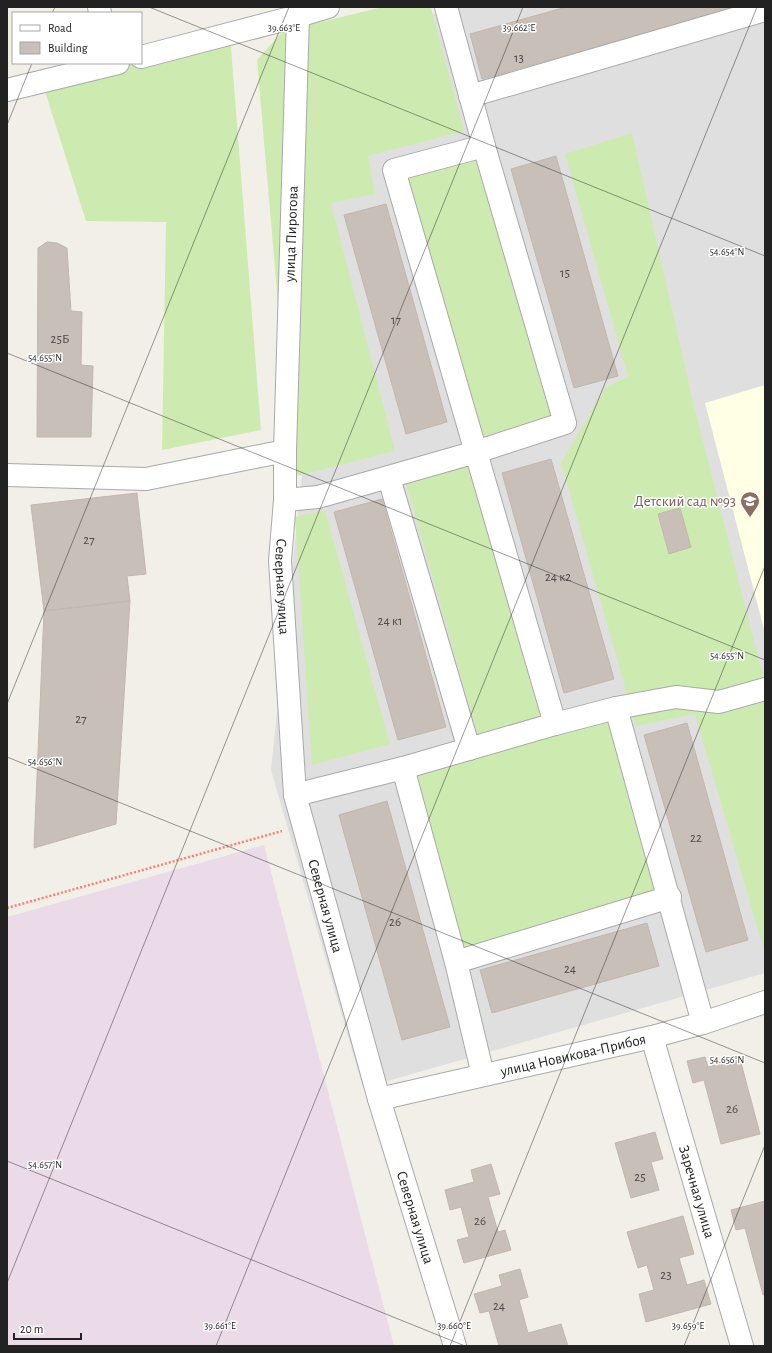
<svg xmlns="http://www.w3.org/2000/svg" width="772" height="1353" font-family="'Alegreya Sans',sans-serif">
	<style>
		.residential { fill: #e0dfdf }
		.industrial { fill: #ebdbe8 }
		.education { fill: #ffffe5 }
		.grass { fill: #cdebb0 }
		.building { fill: #c7bfb8; stroke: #c4b6ab }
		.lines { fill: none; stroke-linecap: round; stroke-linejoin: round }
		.minor-casing { stroke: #a9a9a9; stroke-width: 24 }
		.path { stroke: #fa8072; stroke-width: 2.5; stroke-dasharray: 2 2; stroke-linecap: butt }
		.minor { stroke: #fff; stroke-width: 22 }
		.ticks { fill: none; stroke: #222; stroke-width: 1; stroke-opacity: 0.45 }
		.labels { text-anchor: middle; stroke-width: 3; stroke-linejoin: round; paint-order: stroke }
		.number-label { font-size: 13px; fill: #4b4948 }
		.street-label { font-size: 15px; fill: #222; stroke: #fff }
		.education-label { font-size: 15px; fill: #785e54; stroke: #fff; text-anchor: end }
		.ticks-label { font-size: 10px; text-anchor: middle; fill: #222; stroke: #fff; stroke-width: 3; stroke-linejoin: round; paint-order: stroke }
	</style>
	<rect width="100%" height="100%" fill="#f2efe9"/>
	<path class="residential" d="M459,7H765V973L363,1088L271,770L348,37Z"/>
	<path class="industrial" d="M264,845L394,1346H7V917Z"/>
	<path class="education" d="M765,385V633L705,403Z"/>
	<path class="grass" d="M383,7H431L464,131L368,156L375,194L331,203L395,451L293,477L257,60L283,31Z
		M230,35L261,430L162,450L166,222L86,221L42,82L118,63H141Z
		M632,133L694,406L765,684V954L695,714L636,726L561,463L606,387L628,376L565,154Z
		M477,156L555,419L482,442L402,176Z
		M469,463L544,718L478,737L405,480Z
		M325,510L390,744L312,765L295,517Z
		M610,720L658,891L464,950L414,775Z"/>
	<path class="building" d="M566,7H737L482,79L470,34Z
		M556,156L618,376L574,388L511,169Z
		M386,204L447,422L406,434L344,215Z
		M47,242L57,243L67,248L71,311L82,312L81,365L93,366L91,437H37L38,248Z
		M551,459L614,679L564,693L502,473Z
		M137,493L146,574L127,576L130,601L44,611L31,505Z
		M382,499L446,727L398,740L334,512Z
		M680,508L691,547L669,554L658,514Z
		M130,601L116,824L34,848L44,611Z
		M687,723L748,940L706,952L644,735Z
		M387,801L450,1027L402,1040L339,815Z
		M647,923L659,966L492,1013L480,970Z
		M705,1057L708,1067L740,1059L760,1134L721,1144L704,1080L693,1083L687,1061Z
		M655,1132L663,1159L651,1162L659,1190L631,1198L615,1143Z
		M491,1164L500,1194L488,1197L498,1232L505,1230L511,1250L464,1263L457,1240L469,1237L461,1207L450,1210L445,1190L474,1182L471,1170Z
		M765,1201V1294L763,1295L745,1228L736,1230L731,1210Z
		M683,1216L694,1254L679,1258L687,1285L704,1280L711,1304L646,1322L639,1294L654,1290L647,1265L638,1268L627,1232Z
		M520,1269L528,1297L519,1300L528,1333L561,1324L568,1346H499L489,1311L480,1313L474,1294L502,1286L499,1275Z"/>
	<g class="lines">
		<defs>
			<g id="minor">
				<path d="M99,7L100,13"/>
				<path id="s1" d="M298,16L285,451V500L280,561L295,795L379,1099L455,1346"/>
				<path d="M141,57L298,16L328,7"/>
				<path d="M7,90L118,63"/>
				<path d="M470,96L765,10"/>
				<path d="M7,475L146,479L285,451"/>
				<path d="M389,478L469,749"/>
				<path d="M285,500L318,497L476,452L565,423L484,146"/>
				<path d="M616,708L676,697L719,702L765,689"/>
				<path d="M555,724L616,708L703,1023"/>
				<path d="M403,768L555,724L394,170L484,146L446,7"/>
				<path d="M295,795L403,768L456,962L483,1075"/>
				<path d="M456,962L670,897"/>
				<path id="s2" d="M652,1037L742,1346"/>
				<path id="s3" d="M379,1099L652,1037L703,1023L765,1002"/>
			</g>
		</defs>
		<use href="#minor" class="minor-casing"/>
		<path class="path" d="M7,908L282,831"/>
		<use href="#minor" class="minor"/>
	</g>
	<path class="ticks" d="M149,7L765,256M52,13L55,7M7,125L32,63M7,353L765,660M7,704L289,7M7,757L765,1063M7,1161L465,1346M7,1283L523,7M216,1346L757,7M450,1346L765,566M684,1346L765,1145"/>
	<defs>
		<symbol id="school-pin" viewBox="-11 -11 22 30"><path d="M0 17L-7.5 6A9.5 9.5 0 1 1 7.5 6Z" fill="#8d6e63" stroke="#fff"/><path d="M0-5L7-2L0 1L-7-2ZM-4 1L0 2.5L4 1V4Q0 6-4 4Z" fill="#fff"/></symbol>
	</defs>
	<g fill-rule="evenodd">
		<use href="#school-pin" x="739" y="490" width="22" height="30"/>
	</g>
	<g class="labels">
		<g class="number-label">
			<text x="519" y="62">13</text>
			<text x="565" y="277">15</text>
			<text x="396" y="324">17</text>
			<text x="60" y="343">25Б</text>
			<text x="89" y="544">27</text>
			<text x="558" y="581">24 к2</text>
			<text x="390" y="625">24 к1</text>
			<text x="81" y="723">27</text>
			<text x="696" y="842">22</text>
			<text x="395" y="926">26</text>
			<text x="570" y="973">24</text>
			<text x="732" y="1113">26</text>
			<text x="640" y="1181">25</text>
			<text x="480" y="1225">26</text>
			<text x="666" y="1279">23</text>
			<text x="499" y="1310">24</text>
		</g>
		<g class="street-label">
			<text transform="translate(291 234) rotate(-88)" y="5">улица Пирогова</text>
			<text dy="5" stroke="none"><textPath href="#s1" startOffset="571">Северная улица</textPath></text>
			<text dy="5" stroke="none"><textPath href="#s1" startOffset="895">Северная улица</textPath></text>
			<text dy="5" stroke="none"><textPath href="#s3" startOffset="199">улица Новикова-Прибоя</textPath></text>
			<text dy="5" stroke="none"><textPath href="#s2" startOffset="161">Заречная улица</textPath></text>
			<text dy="5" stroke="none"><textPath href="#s1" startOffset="1219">Северная улица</textPath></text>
		</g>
		<g class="education-label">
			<text x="736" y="506">Детский сад №93</text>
		</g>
	</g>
	<g class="ticks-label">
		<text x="284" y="31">39.663°E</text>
		<text x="519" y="31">39.662°E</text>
		<text x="727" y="255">54.654°N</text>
		<text x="45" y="361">54.655°N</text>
		<text x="727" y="659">54.655°N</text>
		<text x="45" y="765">54.656°N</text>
		<text x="727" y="1063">54.656°N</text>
		<text x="45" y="1168">54.657°N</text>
		<text x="220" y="1329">39.661°E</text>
		<text x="454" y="1329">39.660°E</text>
		<text x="688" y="1329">39.659°E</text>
	</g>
	<rect width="772" height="1353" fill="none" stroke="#222222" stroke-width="16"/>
	<rect x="12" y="12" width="130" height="52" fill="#ffffff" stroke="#a7a7a7"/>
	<rect x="20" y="25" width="20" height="6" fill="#ffffff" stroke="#a7a7a7"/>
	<text x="48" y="32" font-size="12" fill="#222222">Road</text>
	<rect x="20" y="42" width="20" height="12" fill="#c7bfb8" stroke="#a7a7a7"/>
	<text x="48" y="52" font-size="12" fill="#222222">Building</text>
	<path d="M14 1333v6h67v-6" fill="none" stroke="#222222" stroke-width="2"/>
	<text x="20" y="1333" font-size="12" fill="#222222" stroke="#ffffff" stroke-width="3" paint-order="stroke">20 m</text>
</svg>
